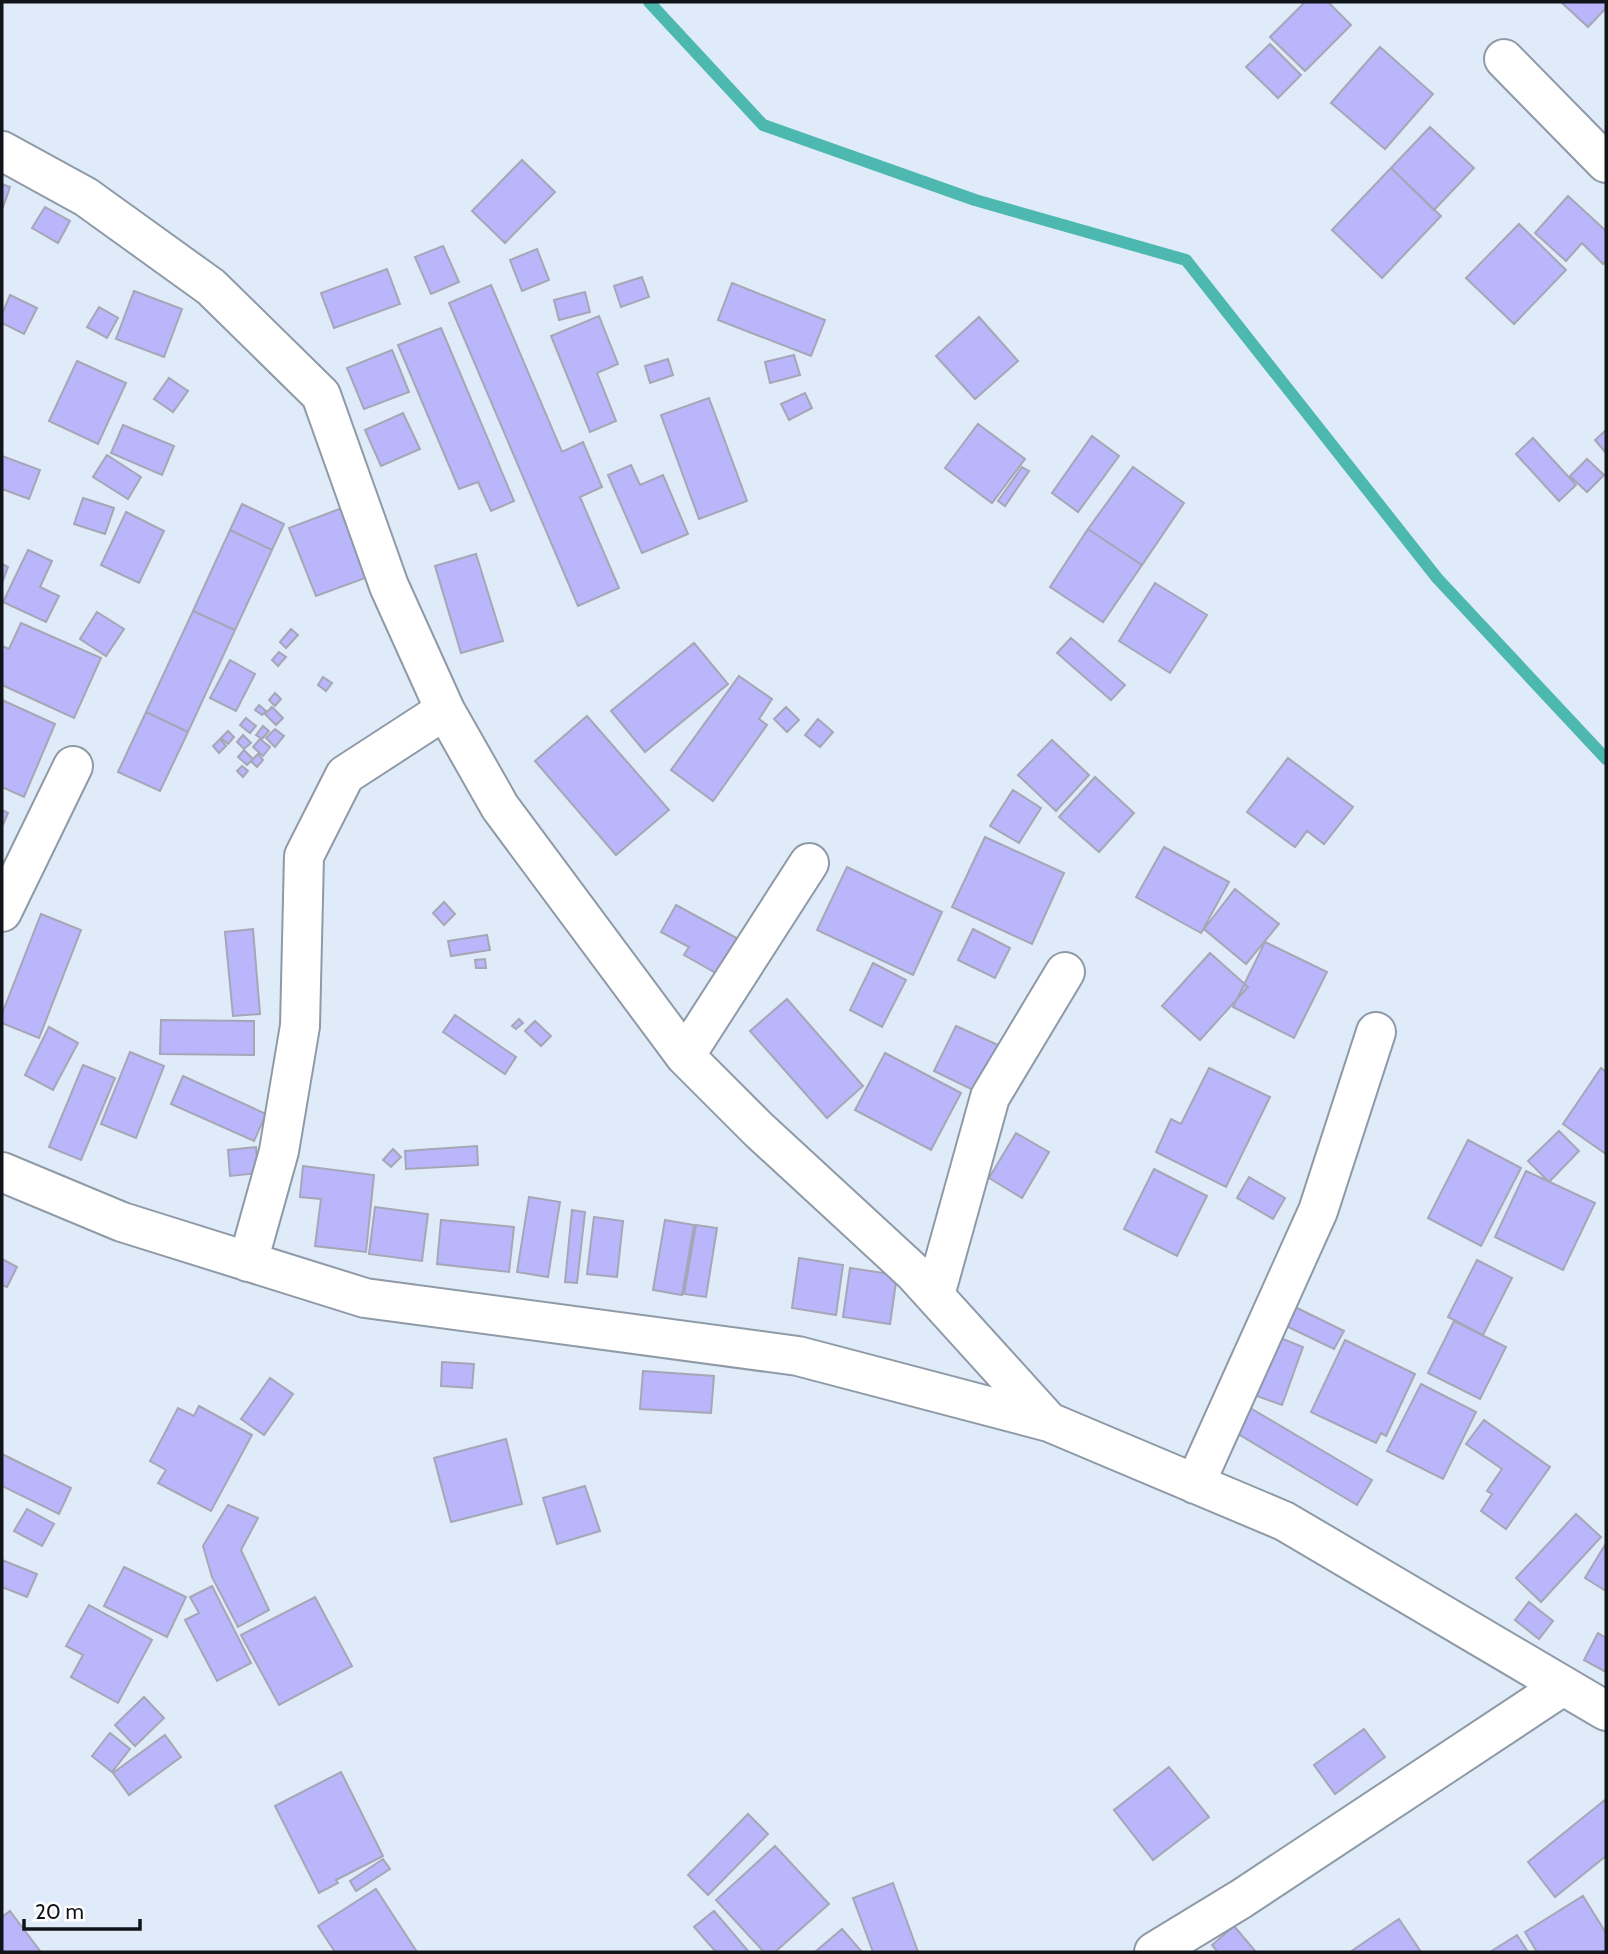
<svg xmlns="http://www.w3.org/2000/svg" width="1608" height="1954" font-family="Cabin,sans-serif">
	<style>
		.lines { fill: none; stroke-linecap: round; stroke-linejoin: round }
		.stream { stroke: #4db8b0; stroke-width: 12 }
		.building { fill: #b9b6fc; stroke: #a6a6b6; stroke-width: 2 }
		.minor-casing { stroke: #8f9aa7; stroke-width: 42 }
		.minor { stroke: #fff; stroke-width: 38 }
	</style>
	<rect width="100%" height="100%" fill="#dfebf9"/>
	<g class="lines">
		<path class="stream" d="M649,2L763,125L975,200L1186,260L1437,578L1606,759"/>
	</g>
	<path class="building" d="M1305,2H1328L1351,25L1305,71L1270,37Z
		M1561,2H1606V8L1588,27Z
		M1270,44L1301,75L1278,98L1246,67Z
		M1380,47L1433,94L1385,149L1331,103Z
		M1430,127L1474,168L1434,210L1391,168Z
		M522,160L555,192L505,243L472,211Z
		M1391,168L1441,216L1382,278L1332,230Z
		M2,184L10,187L2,210Z
		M1568,196L1606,231V261L1603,264L1582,243L1566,261L1535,233Z
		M45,207L70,221L58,243L32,228Z
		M1519,224L1566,270L1514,324L1466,278Z
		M443,246L459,282L431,294L415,257Z
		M537,249L549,280L522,291L510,260Z
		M387,269L400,304L334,328L321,293Z
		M642,277L649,297L621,307L614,286Z
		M732,283L825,320L811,356L718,320Z
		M491,285L562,452L583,442L602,487L580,497L619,588L578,606L449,303Z
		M134,291L182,309L164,357L116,339Z
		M585,292L590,312L559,320L554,300Z
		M10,295L37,308L24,334L2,323V314Z
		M99,307L118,318L107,338L87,327Z
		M599,316L618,364L597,373L616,421L590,432L551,336Z
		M979,317L1018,361L975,399L936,356Z
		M441,328L514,501L491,511L478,482L459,489L398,345Z
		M392,350L409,392L364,409L347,368Z
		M794,355L800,375L770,383L765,362Z
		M668,359L673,375L650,383L645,366Z
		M77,361L126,383L98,444L49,421Z
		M169,378L188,391L173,412L154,399Z
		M805,393L812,408L789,420L781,404Z
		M709,398L747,501L699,519L661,415Z
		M403,413L420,449L381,466L365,430Z
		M978,424L1025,459L992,503L945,468Z
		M123,425L174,446L162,475L111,453Z
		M1606,430V453L1595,440Z
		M1092,436L1119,456L1078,512L1052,493Z
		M1533,438L1576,485L1559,501L1516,454Z
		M107,455L141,477L128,499L93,477Z
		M2,456L40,470L29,499L2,489Z
		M1587,459L1604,475L1587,492L1570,476Z
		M631,465L640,485L663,475L688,534L642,553L608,475Z
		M1022,467L1029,471L1005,506L998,501Z
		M1133,467L1184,503L1142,565L1088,529Z
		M83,498L114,508L105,534L74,524Z
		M242,504L284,524L272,550L230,530Z
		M342,508L368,577L316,596L289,528Z
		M126,512L164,531L139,583L101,565Z
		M1088,529L1142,565L1103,622L1050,587Z
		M230,530L272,550L235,630L193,611Z
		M28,550L52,561L40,587L59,596L46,622L3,602Z
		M476,554L503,641L461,653L435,566Z
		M2,564L8,567L2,583Z
		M1155,583L1207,615L1170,673L1119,641Z
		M193,611L235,630L188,732L146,712Z
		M97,612L124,629L106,656L80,639Z
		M21,623L101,658L74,718L2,685V646L9,649Z
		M291,629L298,635L286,648L280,642Z
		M1071,638L1125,685L1111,700L1057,653Z
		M694,643L728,684L645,752L611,711Z
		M279,652L286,657L278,666L272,660Z
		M230,660L255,674L236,711L210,698Z
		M739,676L772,699L759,719L767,725L713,801L671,770Z
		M323,677L332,683L326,691L318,685Z
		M275,693L281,699L275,706L269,700Z
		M2,700L55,724L24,797L2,787Z
		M259,705L266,711L262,715L255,710Z
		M272,707L283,718L276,725L265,714Z
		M786,707L799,720L787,732L774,719Z
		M146,712L188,732L160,791L118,772Z
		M587,716L669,810L616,855L535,761Z
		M246,718L256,726L250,733L240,725Z
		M818,719L833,732L820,747L805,735Z
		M263,726L269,731L262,739L256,735Z
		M275,729L284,736L275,747L266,738Z
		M228,731L234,737L228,744L221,738Z
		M243,735L251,743L244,749L237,742Z
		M220,739L226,746L219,753L213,746Z
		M260,739L270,747L263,756L253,747Z
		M1052,740L1089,775L1056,811L1018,775Z
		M244,750L253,759L247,765L238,757Z
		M258,754L263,760L257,767L251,761Z
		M1288,758L1353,807L1324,844L1307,831L1295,847L1247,812Z
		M242,766L248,771L243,777L237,771Z
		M1095,777L1134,813L1099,852L1059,817Z
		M1013,790L1041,808L1019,843L990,826Z
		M2,810L8,813L2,827Z
		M985,837L1064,873L1032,944L952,907Z
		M1164,847L1229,882L1201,933L1136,897Z
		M847,867L942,912L913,975L817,930Z
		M1235,889L1279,924L1246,964L1204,929Z
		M444,902L455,914L444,925L433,913Z
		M676,905L742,941L723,977L684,955L689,947L661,932Z
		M41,914L81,930L39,1038L2,1023V1014Z
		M253,929L260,1014L233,1016L225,932Z
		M973,929L1010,948L995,978L958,960Z
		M487,935L490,950L451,956L448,941Z
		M1265,942L1327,972L1294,1038L1233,1007Z
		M1210,953L1248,987L1200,1040L1162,1006Z
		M485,959L486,968H476L475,960Z
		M873,963L906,980L882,1027L850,1010Z
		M787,999L863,1086L827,1118L750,1031Z
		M455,1015L516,1057L505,1074L443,1032Z
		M519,1019L523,1023L516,1029L512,1026Z
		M161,1020L254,1021V1055L160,1054Z
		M535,1021L551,1036L541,1046L525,1031Z
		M956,1026L998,1045L977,1092L934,1071Z
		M49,1027L78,1043L53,1090L25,1075Z
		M130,1052L164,1066L136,1138L101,1124Z
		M885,1053L961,1093L931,1150L855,1110Z
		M83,1065L115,1078L81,1160L49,1147Z
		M1209,1068L1270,1097L1226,1187L1156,1152L1171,1119L1181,1124Z
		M1601,1068L1606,1072V1154L1563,1124Z
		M183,1076L266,1114L254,1141L171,1104Z
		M1559,1131L1579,1151L1549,1182L1528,1161Z
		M1016,1133L1049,1152L1022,1198L989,1178Z
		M1468,1140L1521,1168L1481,1246L1428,1218Z
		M477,1146L478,1165L406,1169L405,1151Z
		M256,1147L258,1173L230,1176L228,1150Z
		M393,1149L401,1157L391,1167L383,1160Z
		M303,1166L374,1175L366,1252L315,1246L321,1199L300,1197Z
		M1154,1169L1207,1196L1177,1256L1124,1229Z
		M1526,1171L1595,1203L1563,1270L1495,1237Z
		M1249,1177L1285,1198L1273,1219L1237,1198Z
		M529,1197L560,1202L548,1277L517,1272Z
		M375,1207L428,1214L422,1261L369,1254Z
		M572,1210L585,1212L577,1283L565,1282Z
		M594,1217L623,1221L617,1277L587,1274Z
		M441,1220L514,1227L509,1272L437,1264Z
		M665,1220L694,1225L682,1295L653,1290Z
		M696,1225L717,1228L706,1297L684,1294Z
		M799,1258L843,1265L836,1315L792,1308Z
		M2,1259L17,1267L7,1287L2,1285Z
		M1477,1260L1512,1278L1483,1335L1448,1317Z
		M850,1268L897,1275L890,1324L843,1317Z
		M1293,1306L1344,1331L1334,1349L1284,1325Z
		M1454,1321L1506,1347L1480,1399L1428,1373Z
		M1273,1335L1303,1347L1282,1405L1251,1394Z
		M1345,1340L1415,1374L1386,1436L1381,1433L1376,1443L1311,1412Z
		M442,1362L474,1364L472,1388L441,1386Z
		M643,1371L714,1376L711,1413L640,1409Z
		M270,1378L293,1394L264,1435L241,1419Z
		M1421,1384L1476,1412L1443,1479L1387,1451Z
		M199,1406L252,1435L211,1511L158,1483L166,1470L150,1461L178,1408L194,1416Z
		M1247,1406L1372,1480L1357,1505L1233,1431Z
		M1484,1420L1550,1467L1506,1529L1481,1511L1492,1494L1487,1491L1502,1469L1466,1444Z
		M506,1439L522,1504L451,1522L434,1458Z
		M2,1454L71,1488L59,1514L2,1486Z
		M585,1486L600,1531L557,1544L543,1498Z
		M228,1505L258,1518L241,1550L269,1610L238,1627L212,1577L203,1546Z
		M27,1509L54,1524L42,1546L14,1531Z
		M1576,1514L1601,1537L1541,1602L1516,1578Z
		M1606,1543V1591L1585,1578Z
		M2,1560L37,1574L27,1597L2,1587Z
		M124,1567L186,1597L167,1637L104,1606Z
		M212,1586L251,1663L217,1681L185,1620L199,1613L190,1597Z
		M315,1597L352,1666L279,1705L241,1635Z
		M1529,1602L1553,1621L1539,1639L1515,1620Z
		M89,1605L152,1640L118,1703L71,1677L83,1655L66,1646Z
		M1598,1633L1606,1638V1672L1584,1660Z
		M144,1697L164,1718L135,1746L115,1725Z
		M1364,1729L1385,1757L1335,1794L1314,1765Z
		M110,1733L130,1749L112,1772L92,1756Z
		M165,1735L181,1757L129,1795L113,1773Z
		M1169,1767L1209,1817L1153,1860L1114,1810Z
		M341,1772L383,1856L336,1880L338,1883L319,1893L275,1806Z
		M1606,1799V1856L1555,1897L1528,1862Z
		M748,1814L768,1834L708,1895L688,1875Z
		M775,1846L829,1904L775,1952H764L716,1900Z
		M383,1859L390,1869L356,1891L350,1881Z
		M893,1883L918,1952H873L853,1898Z
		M376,1889L417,1952H335L318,1926Z
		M1583,1896L1606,1933V1952H1537L1525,1932Z
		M10,1911L40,1951L39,1952H2V1917Z
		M714,1911L749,1952H716L694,1927Z
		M1399,1919L1421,1952H1350Z
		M1234,1926L1256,1952H1218L1212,1945Z
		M842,1929L862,1952H815Z
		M1517,1935L1528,1952H1490Z"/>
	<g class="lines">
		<defs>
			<path id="minor" d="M1504,59L1606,163
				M2,151L86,197L211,287L321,395L389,586L445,710L500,807L685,1056L759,1130L913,1272L1049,1422
				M2,912L73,766
				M685,1056L809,863
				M2,1172L122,1222L365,1298L798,1356L1049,1422L1284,1521L1606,1711
				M248,1262L279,1151L300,1026L304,856L345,775L445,710
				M935,1295L990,1097L1065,972
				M1195,1484L1318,1211L1376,1032
				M1154,1952L1241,1899L1563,1686"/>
		</defs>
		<use href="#minor" class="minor-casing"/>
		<use href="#minor" class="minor"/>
	</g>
	<rect width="1608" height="1954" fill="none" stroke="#11151a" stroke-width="7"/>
	<path d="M24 1919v10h116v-10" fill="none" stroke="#11151a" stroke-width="3.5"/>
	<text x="35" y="1919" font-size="21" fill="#11151a" stroke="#ffffff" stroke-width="5" paint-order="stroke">20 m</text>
</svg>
